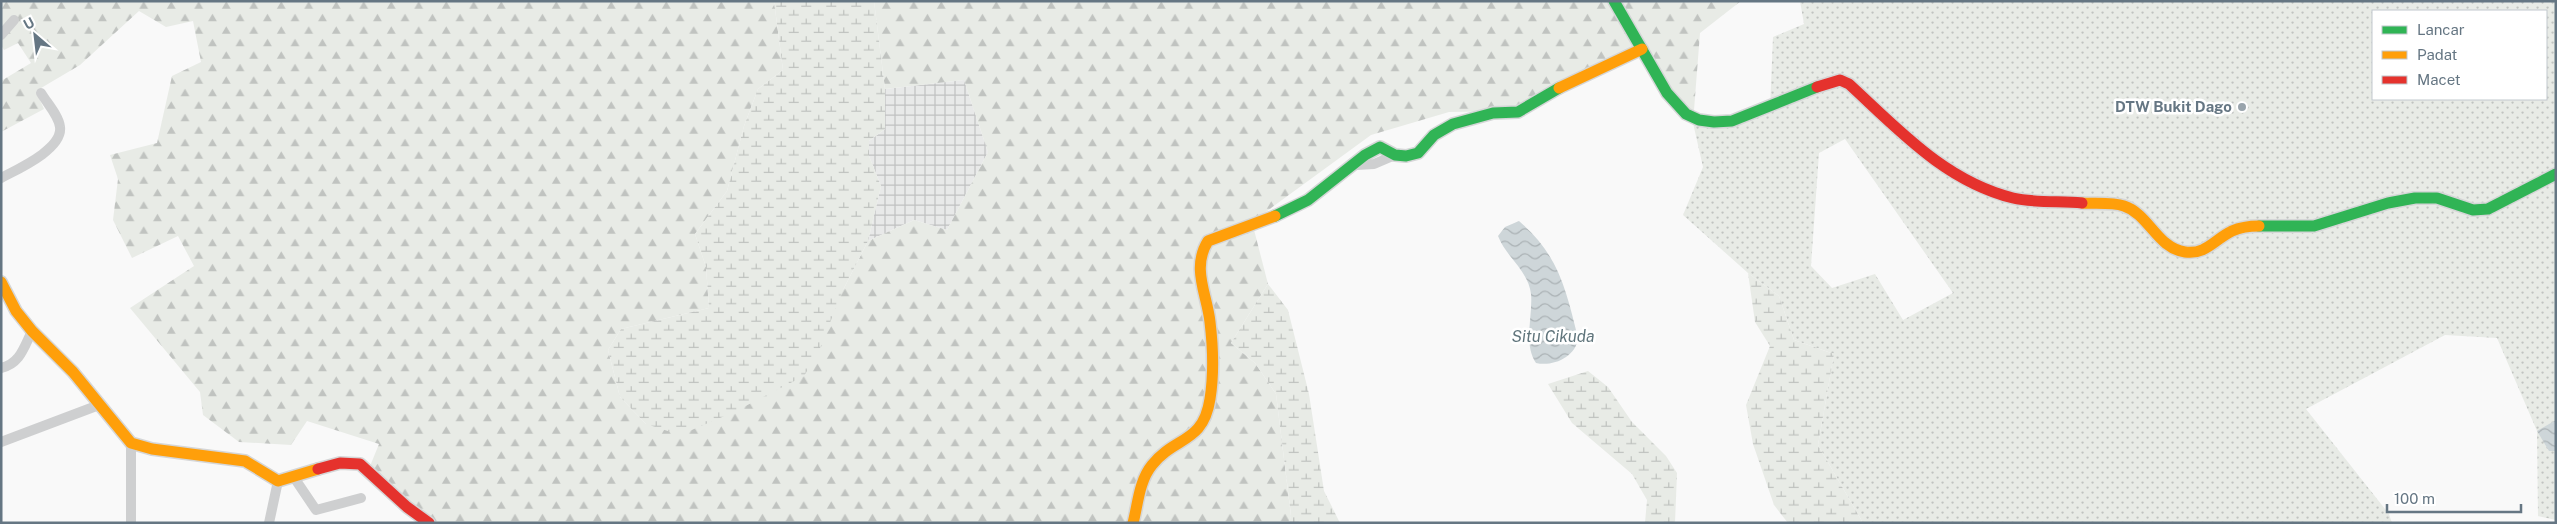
<svg xmlns="http://www.w3.org/2000/svg" width="2557" height="524" font-family="'Public Sans',sans-serif">
	<style>
		.industrial { fill: url(#industrial-grid) }
		.grass { fill: url(#grass-dots); fill-rule: evenodd }
		.forest { fill: url(#forest-firs) }
		.wetland { fill: url(#wetland-marsh) }
		.water { fill: url(#water-waves) }
		.lines { fill: none; stroke-linecap: round; stroke-linejoin: round }
		.fast-casing { stroke: #d5d6d7; stroke-width: 14 }
		.slow-casing { stroke: #d5d6d7; stroke-width: 14 }
		.jam-casing { stroke: #d5d6d7; stroke-width: 14 }
		.street { stroke: #cecfd0; stroke-width: 10 }
		.fast { stroke: #30b455; stroke-width: 11 }
		.slow { stroke: #ff9f0a; stroke-width: 11 }
		.jam { stroke: #e5322d; stroke-width: 11 }
		.poi-dot { fill: #99a4ac; stroke: #fff; stroke-width: 2 }
		.labels { text-anchor: middle; stroke-width: 5; stroke-linejoin: round; paint-order: stroke }
		.poi-label { font-size: 15px; font-weight: bold; fill: #657683; stroke: #fff; text-anchor: end }
		.water-label { font-size: 16px; font-style: italic; fill: #60757c; stroke: #fff }
	</style>
	<defs>
		<pattern id="industrial-grid" width="8" height="8" patternUnits="userSpaceOnUse" patternTransform="scale(1.25)"><rect width="8" height="8" fill="#e8e9e9"/><path d="M0 4h8M4 0v8" fill="none" stroke="#c0c1c2"/></pattern>
		<pattern id="grass-dots" width="8" height="8" patternUnits="userSpaceOnUse" patternTransform="scale(1.25)"><rect width="8" height="8" fill="#e8ebe6"/><path d="M2 2h.1M6 6h.1" fill="none" stroke="#c0c3c0" stroke-width="1.8" stroke-linecap="round"/></pattern>
		<pattern id="forest-firs" width="22" height="20" patternUnits="userSpaceOnUse" patternTransform="scale(1.25)"><rect width="22" height="20" fill="#e8ebe6"/><path d="M5 1l3.5 6h-7zM16 11l3.5 6h-7z" fill="#c0c3c0"/></pattern>
		<pattern id="wetland-marsh" width="20" height="14" patternUnits="userSpaceOnUse" patternTransform="scale(1.25)"><rect width="20" height="14" fill="#e8ebe6"/><path d="M1 5h8M5 5V1M11 12h8M15 12V8" fill="none" stroke="#c0c3c0"/></pattern>
		<pattern id="water-waves" width="16" height="10" patternUnits="userSpaceOnUse" patternTransform="scale(1.25)"><rect width="16" height="10" fill="#ced6d9"/><path d="M0 5q4-4 8 0t8 0" fill="none" stroke="#abb2b5"/></pattern>
	</defs>
	<rect width="100%" height="100%" fill="#f9f9f9"/>
	<path class="industrial" d="M964,80L988,152L947,230L914,220L868,241L881,186L869,156V141L885,129V89Z"/>
	<path class="grass" d="M1800,1H2556V520L2538,516L2537,431L2497,338L2445,335L2306,409L2389,514L2392,523H1863L1818,445L1834,354L1794,340L1779,296L1748,273L1683,215L1703,167L1693,123L1770,109L1773,37L1804,24ZM2373,11H2546V99H2373ZM1845,139L1953,293L1903,320L1875,274L1832,288L1811,266L1819,153Z"/>
	<path class="forest" d="M1,1H774L783,70L758,89L744,126L727,191L695,234L706,267L709,308L621,329L608,350L620,397L646,424L843,290L868,241L914,220L947,230L988,152L964,80L885,89L874,1H1741L1700,33L1693,123L1640,46L1513,111L1449,112L1371,135L1252,222L1268,284L1231,343L1255,363L1276,394L1291,516L1289,523H431L366,476L379,444L307,421L291,445L239,442L203,415L200,392L130,308L194,266L178,236L132,258L113,220L118,179L110,155L157,143L172,76L201,62L193,21L166,27L139,11L80,65L36,91L44,109L1,132V81L31,63L18,43L4,50L1,45Z"/>
	<path class="wetland" d="M774,1H874L885,89V129L869,141V156L881,186L868,241L843,290L818,353L804,376L734,412L680,435L646,424L620,397L608,350L621,329L709,308L706,267L695,234L727,191L744,126L758,89L783,70Z
		M1748,273L1779,296L1794,340L1834,354L1818,445L1863,523H1788L1774,505L1753,444L1746,405L1770,346L1755,322Z
		M1268,284L1288,310L1309,394L1324,491L1340,523H1289L1291,515L1276,394L1255,363L1231,343Z
		M1588,371L1608,387L1632,422L1666,456L1677,473L1675,523H1645L1647,500L1632,474L1572,423L1548,384Z"/>
	<path class="water" d="M1519,221C1559,255 1566,290 1578,338C1576,357 1553,367 1536,363C1523,344 1533,316 1531,294C1528,270 1506,257 1498,236L1505,227Z
		M2556,420V451H2549L2537,431Z"/>
	<g class="lines">
		<defs>
			<path id="fast" d="M1614,1L1667,93L1686,114L1699,120L1714,122L1732,121L1817,87
				M1275,216L1308,200L1365,155L1380,147L1395,155L1406,156L1418,153L1434,135L1453,124L1493,113L1518,112L1559,88
				M2259,226H2314L2388,203L2415,198H2437L2473,210L2488,209L2556,174"/>
			<path id="slow" d="M1559,88L1642,49
				M2082,203C2095,204 2112,202 2124,206C2149,214 2157,248 2185,252C2206,255 2215,239 2232,231C2241,227 2250,226 2259,226
				M1,282L16,311L32,331L73,372L131,443L152,449L245,461L278,481L318,469
				M1133,523C1138,504 1139,481 1152,465C1175,436 1203,444 1210,399C1214,374 1213,347 1210,322C1207,294 1191,268 1208,241L1275,216"/>
			<path id="jam" d="M1817,87L1840,80L1849,84C1899,130 1945,181 2013,198C2035,203 2060,201 2082,203
				M318,469L340,463L360,464L407,507L429,523"/>
		</defs>
		<use href="#fast" class="fast-casing"/>
		<use href="#slow" class="slow-casing"/>
		<use href="#jam" class="jam-casing"/>
		<path class="street" d="M1,35L14,20
			M1356,165L1374,164L1395,155
			M1,178C18,169 63,149 60,127C59,116 47,103 41,93
			M1,368C20,364 24,347 32,331
			M1,442L99,405
			M293,476L316,510L361,498
			M131,523V443
			M269,523L278,481"/>
		<use href="#fast" class="fast"/>
		<use href="#slow" class="slow"/>
		<use href="#jam" class="jam"/>
	</g>
	<circle class="poi-dot" cx="2242" cy="107" r="5"/>
	<g class="labels">
		<g class="poi-label">
			<text x="2232" y="112">DTW Bukit Dago</text>
		</g>
		<g class="water-label">
			<text x="1553" y="342">Situ Cikuda</text>
		</g>
	</g>
	<rect width="2557" height="524" fill="none" stroke="#657683" stroke-width="5"/>
	<rect x="2372" y="10" width="175" height="90" fill="#ffffff" stroke="#c1c8cd"/>
	<rect x="2382" y="26" width="25" height="8" fill="#30b455" stroke="#c1c8cd"/>
	<text x="2417" y="35" font-size="15" fill="#657683">Lancar</text>
	<rect x="2382" y="51" width="25" height="8" fill="#ff9f0a" stroke="#c1c8cd"/>
	<text x="2417" y="60" font-size="15" fill="#657683">Padat</text>
	<rect x="2382" y="76" width="25" height="8" fill="#e5322d" stroke="#c1c8cd"/>
	<text x="2417" y="85" font-size="15" fill="#657683">Macet</text>
	<g transform="translate(35 35) rotate(332)" stroke="#ffffff" stroke-width="4" paint-order="stroke">
	<path d="M0-4L9 19L0 12L-9 19Z" fill="#657683"/>
	<text y="-8" font-size="14" font-weight="bold" text-anchor="middle" fill="#657683">U</text>
	</g>
	<path d="M2387 504v8h134v-8" fill="none" stroke="#657683" stroke-width="2.5"/>
	<text x="2394" y="504" font-size="15" fill="#657683" stroke="#ffffff" stroke-width="4" paint-order="stroke">100 m</text>
</svg>
